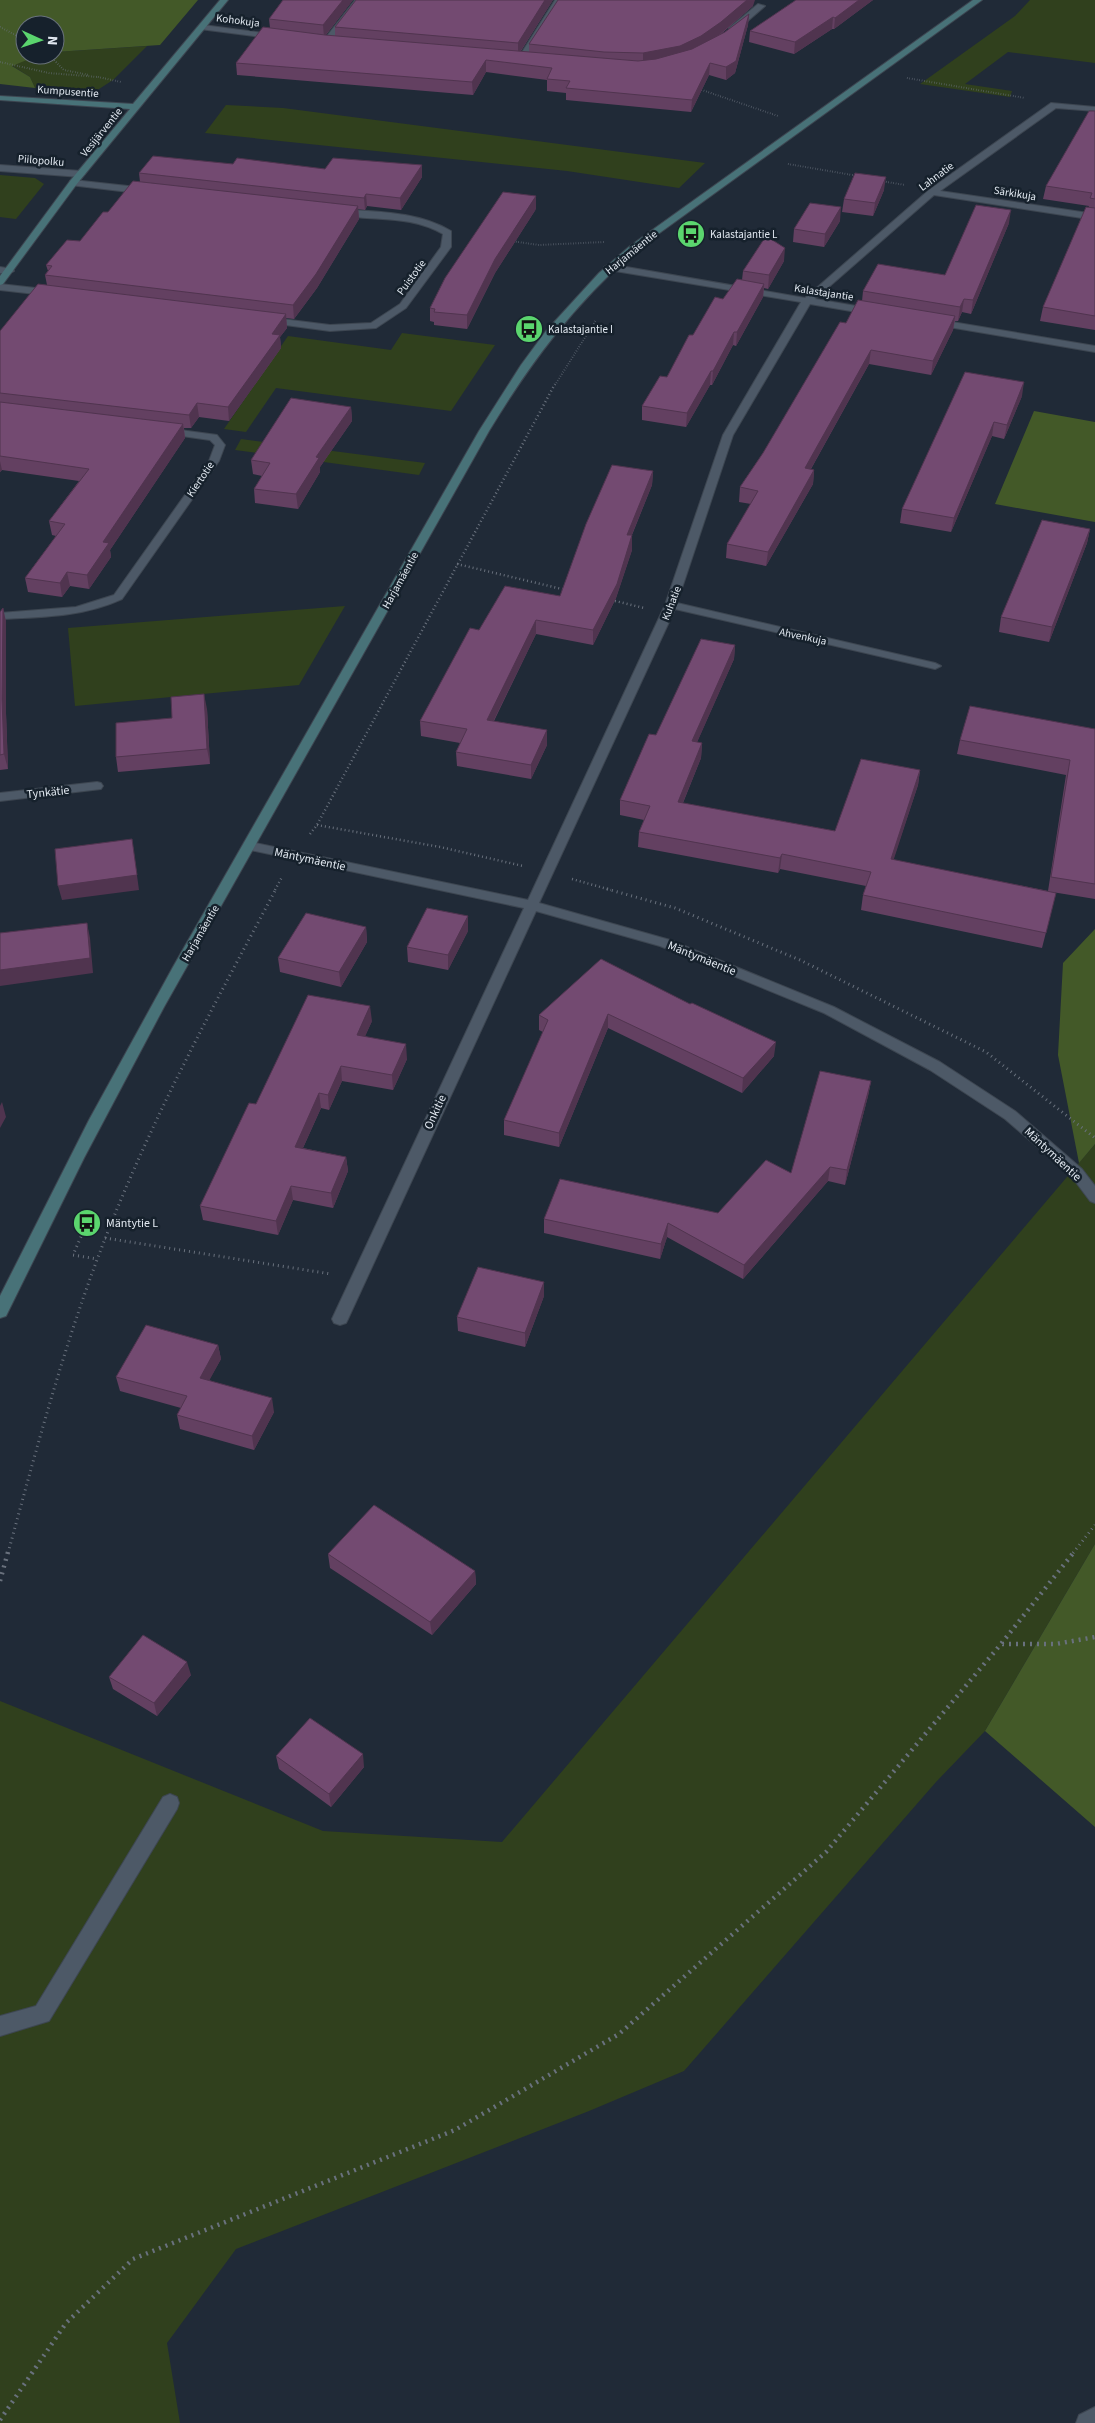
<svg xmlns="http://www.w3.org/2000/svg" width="1095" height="2423" font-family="'Source Sans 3',sans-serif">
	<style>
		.green { fill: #30401d }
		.forest { fill: #435928 }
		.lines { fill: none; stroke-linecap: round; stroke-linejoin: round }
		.lane-casing { stroke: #3d4651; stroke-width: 2 }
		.street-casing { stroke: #3d4651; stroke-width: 2 }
		.secondary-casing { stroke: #3d4651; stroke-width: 2 }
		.path-far3 { stroke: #69717d; stroke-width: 2; stroke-dasharray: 0.5 2; stroke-linecap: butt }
		.path-far2 { stroke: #69717d; stroke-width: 2.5; stroke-dasharray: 1 3; stroke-linecap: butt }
		.path-far1 { stroke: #69717d; stroke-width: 3; stroke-dasharray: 1 4; stroke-linecap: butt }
		.path { stroke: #69717d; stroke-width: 4.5; stroke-dasharray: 2 5; stroke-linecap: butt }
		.lane { fill: #4d5967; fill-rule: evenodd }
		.street { fill: #4d5967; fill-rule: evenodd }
		.secondary { fill: #487278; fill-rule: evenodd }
		.wall { fill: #634061 }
		.shaded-wall { fill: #50344f }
		.building { fill: #734a71; stroke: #50344f }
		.labels { text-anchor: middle; stroke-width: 5; stroke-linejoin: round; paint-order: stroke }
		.far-street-label { font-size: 11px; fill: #e2e9f1; stroke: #16212c }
		.far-poi-label { font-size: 11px; fill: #e2e9f1; stroke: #16212c; text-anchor: start }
		.street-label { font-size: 12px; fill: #e2e9f1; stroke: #16212c }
		.poi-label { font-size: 12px; fill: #e2e9f1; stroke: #16212c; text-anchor: start }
	</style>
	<rect width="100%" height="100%" fill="#202a37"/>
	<path class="green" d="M1030,0H1095V63L1008,52L965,84L1012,91L1010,97L920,84L1015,16Z
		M147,46L113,80L96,91L35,88L30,77L11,65L39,55H55V52Z
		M226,105L283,108L705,163L679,188L567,171L205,133Z
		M0,175L35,178L44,184L16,219L0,217Z
		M402,333L495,345L451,411L276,388L246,432L224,429L288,336L391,350Z
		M241,439L425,463L419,475L235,450Z
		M345,606L299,685L75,706L68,628Z
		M1095,1144V1544L985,1731L936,1782L684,2071L589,2111L236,2249L167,2343L180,2423H0V1701L323,1831L502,1842Z"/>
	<path class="forest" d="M0,0H198L160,45L55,52V25H25V55H39L12,66L30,77L35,88L0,84Z
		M1034,411L1095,422V522L995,504Z
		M1095,929V1144L1079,1163L1058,1055L1063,963Z
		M1095,1544V1827L985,1731Z"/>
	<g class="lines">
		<defs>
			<path id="lane" d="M1095,2407V2423H1076L1079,2415Z"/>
			<path id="street" d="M355,0H363L329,45H323V41Z
				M555,0H563L524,62H518L517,60Z
				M758,4L765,6L735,32H729V28Z
				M203,25L278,35L282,37L278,39L200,29V25Z
				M1051,103L1095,107V111L1056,108L940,191L1095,214V220L934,195L815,299L874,309L879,312L874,315L810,304L733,435L677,603L935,663L941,666L935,669L675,609L539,903L670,940L834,1007L940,1062L1015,1111L1082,1169L1095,1186V1203L1090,1201L1072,1177L1005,1119L930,1070L824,1013L660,946L536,911L348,1319L346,1323L340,1325L334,1323L332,1319L524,908L250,850L244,846L250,842L528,900L665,605L723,435L801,302L609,270L604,267L609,264L805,298L929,190Z
				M0,165L81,171L85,174L81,177L0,171Z
				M73,180L146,188L150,191L146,194L70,185V181Z
				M338,209C376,212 417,211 451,231V247L406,308L376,328L330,331L263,322L261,320L266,317L330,325L371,323L400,304L441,247L443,234C409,214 372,222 335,214L334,212Z
				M0,267L12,269L14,271L9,274L0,273Z
				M0,284L53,290L58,293L53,296L0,290Z
				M934,319L1095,346V352L931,324V320Z
				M165,428L217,435L225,445L219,461L122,599C83,617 42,617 0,619V613L76,607L114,595L209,461L215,445L210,440L161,433V429Z
				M97,782L101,783L103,786L101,789L0,801V793Z
				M170,1794L177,1797L179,1803L177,1809L49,2021L0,2036V2016L36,2006L163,1797Z"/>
			<path id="secondary" d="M220,0H228L76,185L3,284L0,285V276L70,181L130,109L0,100V96L133,104Z
				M973,0H982L636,250C574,305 532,360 489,431L164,1007L84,1158L6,1316L0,1318V1296L89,1120L173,967L479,431L521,365L546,331L599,273L630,246Z"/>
		</defs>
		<use href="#lane" class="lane-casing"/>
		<use href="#street" class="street-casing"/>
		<use href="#secondary" class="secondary-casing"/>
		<path class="path-far3" d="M0,27L25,40
			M49,55L64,70L89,75
			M0,62L49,73L98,77
			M98,77L121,82
			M907,78L1025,98
			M699,89L778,116
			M788,164L858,176
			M881,181L905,185
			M511,241L539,245L604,242
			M555,385L596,320"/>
		<path class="path-far2" d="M457,564L566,590
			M611,600L644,608
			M317,825L440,847L523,866
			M310,834L317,825L555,384
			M572,879L611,890
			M275,890L282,877"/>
		<path class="path-far1" d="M607,889L675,908L800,960L986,1052L1095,1138
			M87,1223L73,1255L97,1259
			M105,1238L331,1274
			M8,1553C37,1447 65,1341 105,1239C152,1118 215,1003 276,889
			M1073,1553L1095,1525"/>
		<path class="path" d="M0,1581L8,1552
			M1002,1644H1056L1095,1637
			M0,2420L66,2323L133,2259L455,2130L619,2034L826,1852L1001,1644L1074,1552"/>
		<use href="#lane" class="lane"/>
		<use href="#street" class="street"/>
		<use href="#secondary" class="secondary"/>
	</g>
	<path class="wall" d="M283,0H353L326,35L335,36V27L553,0L521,51L529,52V44L753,6L720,35L725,32L749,14L748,25L735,73L726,80L709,75L691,112L566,100V93L547,91V80L486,72L473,95L237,75L236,63L270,28L269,19Z
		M796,0H873L834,29H832L794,54L749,42L750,31Z
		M1095,111V330L1040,321L1043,307L1089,206L1043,199L1046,186Z
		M233,164L325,169L422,165V177L401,210L367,206L365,210L358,209L359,219L317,288L294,319L286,318L287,328L280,337L281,348L229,421L199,417L191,428H184L185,438L110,550L111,557L89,589L70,586L62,597L28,592L25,578L56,536L52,535L49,521L79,481L2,470L0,472V331L47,285L45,275L48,271L46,265L80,241L108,212L140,182L139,173Z
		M884,190L873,216L842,212L844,199Z
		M536,209L495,273L467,329L434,325V322L430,321V308Z
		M840,221L824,247L793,242L794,229Z
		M1009,223L971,314L962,312L958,321H955L953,330L931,375L869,364L811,469L814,470L813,484L766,566L726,558L727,544L751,504L739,502L740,487L763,453L846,323L862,301L863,291L945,275Z
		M784,261L768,289L764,288L763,297L736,346L733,345L712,385H710L686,427L642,420V406L667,377L693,335L723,299L742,280L743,271Z
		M1022,396L1004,439L992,436L951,532L900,523L902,509Z
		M351,407L352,421L320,467V472L298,509L255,503L254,489L262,476L253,474L251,460Z
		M653,471L652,485L632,535V550L616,598L593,645L536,634L494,721L547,745L531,779L457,766L456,752L460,743L421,736L420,721L479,630L560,596Z
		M1090,529L1087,543L1049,642L999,632L1001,617Z
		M3,608L6,622V713L8,769L0,770V612Z
		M735,645L734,659L697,742L702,743L701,758L683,803L835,831L920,770L918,785L893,860L1048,891L1066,775L957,754L960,740L1095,729V899L1052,892L1056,893L1042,948L861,910L863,895L866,886L780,869L778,873L638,847L639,832L644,820L620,815V800L656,735Z
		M207,709L210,764L118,772L116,757Z
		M366,927L367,942L341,987L280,972L278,958Z
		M468,931L448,970L408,962L407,947Z
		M601,959L774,1056L742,1093L608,1028L559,1147L504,1135V1120L543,1032L539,1030V1015Z
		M372,1021L365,1036L407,1059L393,1090L342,1081L329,1110L321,1108L303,1148L346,1157L348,1171L333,1208L293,1200L278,1235L203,1220L200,1206L256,1104Z
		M871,1081L868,1096L845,1185L828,1181L743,1279L667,1237L660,1259L544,1233V1219L718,1213L791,1173Z
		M544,1296L525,1347L458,1331L457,1317Z
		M218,1345L221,1359L209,1380L274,1412L254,1450L180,1429L177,1415L181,1408L120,1391L116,1377Z
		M328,1554L475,1571L476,1584L432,1635L330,1568Z
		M191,1675L157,1716L113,1689L109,1677Z
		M276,1756L364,1767L331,1807L279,1769Z"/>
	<path class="shaded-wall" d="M343,0H353L324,37L323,25Z
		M545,0H553L518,55V43Z
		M747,0H755L753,6L720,34L701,48L643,65V53Z
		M859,0H873L834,29L835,18Z
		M749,14L748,25L735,73L726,80V67Z
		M833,17L832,29L794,54L795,42Z
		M486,60V72L473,95L472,82Z
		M710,63L709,75L691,112L692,100Z
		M422,165V177L401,210L400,198Z
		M886,177L884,190L873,216L875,203Z
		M366,194L367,206L365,210L364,198Z
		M536,196V209L495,273L467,329V315L495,259Z
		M358,206L359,219L317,288L294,319L293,305Z
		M841,207L840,221L824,247L825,234Z
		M1011,210L1009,223L971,314L973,300Z
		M785,248L784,261L768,289L769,275Z
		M764,284L763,297L736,346L737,332Z
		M964,299L962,312L958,321L960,307Z
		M286,314L287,328L280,337L281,348L229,421L228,407L272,334Z
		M955,316L953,330L931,375L933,361Z
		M734,332L733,345L712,385L713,371Z
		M871,350L869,364L803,483L805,468Z
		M711,371L710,385L686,427L687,413Z
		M1024,382L1022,396L1004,439L1007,425Z
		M197,403L199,417L191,428L189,415Z
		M351,407L352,421L320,467V472L298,509L296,494L316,457Z
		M994,422L992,436L951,532L954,518Z
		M183,424L185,438L110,550L111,557L89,589L87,575L103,542Z
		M0,461L2,470L0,472Z
		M814,470L813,484L766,566L768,552Z
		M653,471L652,485L626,549L627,535Z
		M1090,529L1087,543L1049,642L1052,627Z
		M632,535V550L616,598L593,645V630Z
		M67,572L70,586L62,597L60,583Z
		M3,608L6,622V713L8,769L4,754L2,699Z
		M536,620V634L487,734V720Z
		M735,645L734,659L691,756L692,741Z
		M204,694L207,709L210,764L207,749Z
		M547,730V745L531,779V765Z
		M702,743L701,758L677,817L678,802Z
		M920,770L918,785L889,874L891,859Z
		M132,839L139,890L62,900L58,886Z
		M782,854L780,869L778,873L780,858Z
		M468,916V931L448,970V955Z
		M87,923L90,938L93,973L0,986V970Z
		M366,927L367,942L341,987L339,972Z
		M370,1006L372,1021L359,1050L357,1035Z
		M608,1014V1028L559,1147V1133Z
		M776,1042L774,1056L742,1093L743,1078Z
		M406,1044L407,1059L393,1090L392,1075Z
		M341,1066L342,1081L329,1110L328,1095Z
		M871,1081L868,1096L845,1185L847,1170Z
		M319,1093L321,1108L297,1161L295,1147Z
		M2,1102L6,1117L0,1128V1106Z
		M346,1157L348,1171L333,1208L331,1193Z
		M830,1167L828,1181L743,1279L744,1265Z
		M291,1186L293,1200L278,1235L276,1221Z
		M668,1223L667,1237L660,1259L661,1244Z
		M544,1282V1296L525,1347V1333Z
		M218,1345L221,1359L203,1392L200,1378Z
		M272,1398L274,1412L254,1450L252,1436Z
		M475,1571L476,1584L432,1635L430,1622Z
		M187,1662L191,1675L157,1716L154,1703Z
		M363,1754L364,1767L331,1807L329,1794Z"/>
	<path class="building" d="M283,0H343L323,25L269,19Z
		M356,0H545L518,43L335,27Z
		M558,0H747L721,22L701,36L680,46L643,53L604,52L529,44Z
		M796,0H859L835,18L833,17L795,42L750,31Z
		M749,14L736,61L726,67L710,63L692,100L566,88L570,81L547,79L552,68L486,60L472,82L236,63L263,27L325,35L638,61L656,59L692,49L725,32Z
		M1089,111H1095V199L1090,198L1092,193L1046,186Z
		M153,156L233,164L237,158L325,169L333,158L422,165L400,198L366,194L364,198L139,173Z
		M855,173L886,177L875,203L844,199Z
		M133,181L358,206L316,274L293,305L45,275L52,266L46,265L67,240L80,241L103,212H108Z
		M503,192L536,196L495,259L467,315L434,312L435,309L430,308L445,278Z
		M810,203L841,207L825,234L794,229Z
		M976,205L1011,210L973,300L964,299L960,307L863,291L878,264L945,275Z
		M1086,207L1095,208V316L1043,307Z
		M766,236L785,248L769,275L743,271Z
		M737,279L764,284L737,332H734L713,371H711L687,413L642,406L660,376L667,377L689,335H693L715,297L723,299Z
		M38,284L286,314L272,334L280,335L228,407L197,403L189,415L0,393V331Z
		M858,300L955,316L933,361L871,350L805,468L814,470L768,552L727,544L758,491L740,487L763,453L840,322L846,323Z
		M965,372L1024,382L1007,425L994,422L954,518L902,509Z
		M291,398L351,407L316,457L319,458L296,494L254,489L270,463L251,460Z
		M0,402L183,424L103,542L109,543L87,575L67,572L60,583L25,578L65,524L49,521L89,469L0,456Z
		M612,465L653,471L627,535H632L617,584L593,630L536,620L487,720L547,730L531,765L456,752L467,729L420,721L470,628L479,630L505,586L560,596L586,524Z
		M1042,520L1090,529L1052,627L1001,617Z
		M3,608L2,699L4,754L0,755V612Z
		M701,639L735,645L692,741L702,743L678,802L835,831L861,759L920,770L891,859L1056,893L1046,933L863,895L871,872L782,854L780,858L639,832L650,806L620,800L649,734L656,735Z
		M204,694L207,749L116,757V723L172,718L171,697Z
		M970,706L1095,729V884L1051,877L1070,760L960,740Z
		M132,839L137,875L58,886L55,849Z
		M427,908L468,916L448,955L407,947Z
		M306,913L366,927L339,972L278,958Z
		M87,923L90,958L0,970V933Z
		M601,959L690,1004L692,1003L776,1042L743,1078L608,1014L559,1133L504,1120L548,1020L539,1015Z
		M308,995L370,1006L357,1035L406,1044L392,1075L341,1066L328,1095L319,1093L295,1147L346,1157L331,1193L291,1186L276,1221L200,1206L249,1103L256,1104Z
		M820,1071L871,1081L847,1170L830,1167L744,1265L668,1223L661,1244L544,1219L560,1179L718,1213L766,1160L791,1173Z
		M478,1267L544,1282L525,1333L457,1317Z
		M146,1325L218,1345L200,1378L272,1398L252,1436L177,1415L187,1396L116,1377Z
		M374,1505L475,1571L430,1622L328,1554Z
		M143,1635L187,1662L154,1703L109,1677Z
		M310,1718L363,1754L329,1794L276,1756Z"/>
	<defs>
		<symbol id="bus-disc" viewBox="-11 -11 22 22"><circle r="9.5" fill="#5bd56e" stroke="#16212c"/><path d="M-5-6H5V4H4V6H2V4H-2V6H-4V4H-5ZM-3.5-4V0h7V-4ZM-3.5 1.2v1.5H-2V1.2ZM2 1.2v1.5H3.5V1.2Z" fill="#111"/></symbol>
	</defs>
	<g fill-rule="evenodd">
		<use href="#bus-disc" x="675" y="218" width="32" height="32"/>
		<use href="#bus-disc" x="513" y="313" width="32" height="32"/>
		<use href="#bus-disc" x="71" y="1207" width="32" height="32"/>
	</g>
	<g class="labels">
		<g class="far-street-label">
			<text transform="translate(238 20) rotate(7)" y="4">Kohokuja</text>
			<text transform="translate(68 91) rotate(4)" y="4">Kumpusentie</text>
			<text transform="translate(101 132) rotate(-51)" y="4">Vesijärventie</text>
			<text transform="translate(41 160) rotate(5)" y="4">Piilopolku</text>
			<text transform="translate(936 176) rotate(-37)" y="4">Lahnatie</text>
			<text transform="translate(1015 193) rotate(9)" y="4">Särkikuja</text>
			<text transform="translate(631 252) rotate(-39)" y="4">Harjamäentie</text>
			<text transform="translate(411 277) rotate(-54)" y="4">Puistotie</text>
			<text transform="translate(824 292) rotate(9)" y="4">Kalastajantie</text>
			<text transform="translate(200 479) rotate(-56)" y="4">Kiertotie</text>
			<text transform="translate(400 580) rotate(-61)" y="4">Harjamäentie</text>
			<text transform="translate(671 603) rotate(-69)" y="4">Kuhatie</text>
			<text transform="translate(803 636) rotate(12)" y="4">Ahvenkuja</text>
			<text transform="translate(200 933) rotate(-60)" y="4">Harjamäentie</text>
		</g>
		<g class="far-poi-label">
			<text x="710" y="238">Kalastajantie L</text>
			<text x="548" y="333">Kalastajantie I</text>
		</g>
		<g class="street-label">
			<text transform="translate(48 792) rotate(-6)" y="4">Tynkätie</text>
			<text transform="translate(310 859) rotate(12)" y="4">Mäntymäentie</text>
			<text transform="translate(702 958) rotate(22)" y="4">Mäntymäentie</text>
			<text transform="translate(435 1112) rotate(-65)" y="4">Onkitie</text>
			<text transform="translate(1053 1154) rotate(43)" y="4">Mäntymäentie</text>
		</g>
		<g class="poi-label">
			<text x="106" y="1227">Mäntytie L</text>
		</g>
	</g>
	<g transform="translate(40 40) rotate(93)"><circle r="24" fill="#16212c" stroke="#68717b"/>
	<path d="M0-4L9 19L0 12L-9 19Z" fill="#5bd56e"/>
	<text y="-8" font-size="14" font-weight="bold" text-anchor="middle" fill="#e2e9f1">N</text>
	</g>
</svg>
